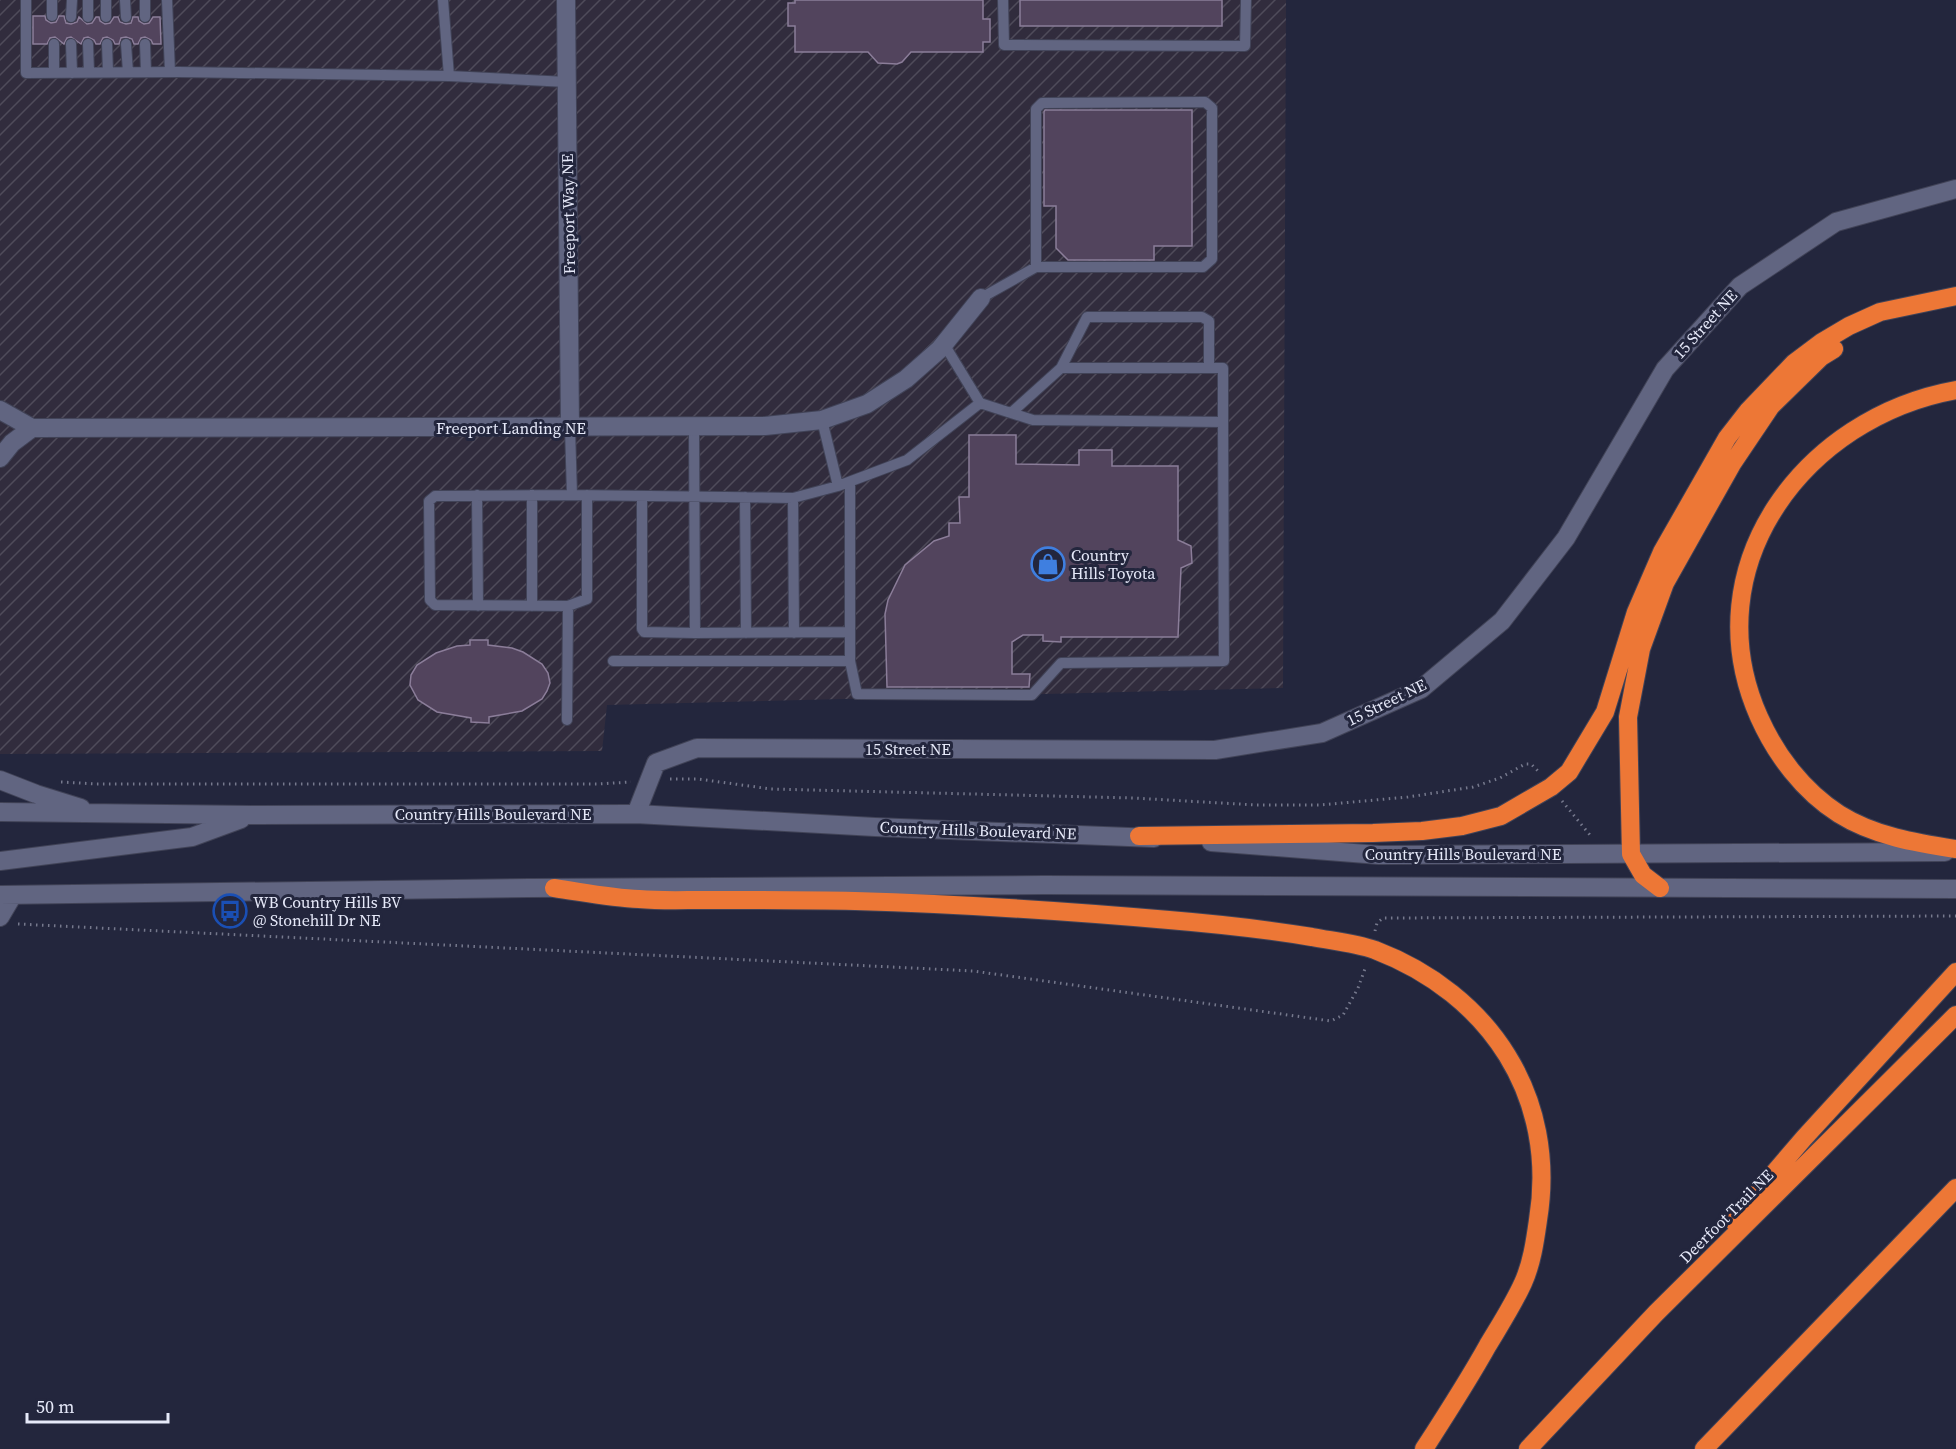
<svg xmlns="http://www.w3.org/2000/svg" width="1956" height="1449" font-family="'Source Serif 4',serif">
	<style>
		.industrial { fill: url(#industrial-furrows) }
		.building { fill: #52445d; stroke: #8b7d99; stroke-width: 1.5 }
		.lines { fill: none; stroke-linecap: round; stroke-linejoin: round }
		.service-casing { stroke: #414357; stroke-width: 12 }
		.minor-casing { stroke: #414357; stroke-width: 20 }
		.secondary-casing { stroke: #414357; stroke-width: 20 }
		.motorway-casing { stroke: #414357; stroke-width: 20 }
		.path { stroke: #76798d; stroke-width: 3; stroke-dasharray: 1.5 4.5; stroke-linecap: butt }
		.service { stroke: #616581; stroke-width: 10 }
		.minor { stroke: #616581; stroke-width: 18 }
		.secondary { stroke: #616581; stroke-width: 18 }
		.motorway { stroke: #ed7736; stroke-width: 18 }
		.labels { text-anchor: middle; stroke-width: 6; stroke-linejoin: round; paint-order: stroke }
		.street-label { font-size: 16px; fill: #e6e9f9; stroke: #23263d }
		.poi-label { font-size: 16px; fill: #e6e9f9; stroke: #23263d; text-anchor: start }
	</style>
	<defs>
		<pattern id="industrial-furrows" width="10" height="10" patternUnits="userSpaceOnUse" patternTransform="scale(1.5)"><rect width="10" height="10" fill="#312c3d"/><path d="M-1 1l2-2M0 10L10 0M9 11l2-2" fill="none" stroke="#4f4b5a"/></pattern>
	</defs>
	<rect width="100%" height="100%" fill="#23263d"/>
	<path class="industrial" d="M0,0H1286L1283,688L607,705L602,751L0,754Z"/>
	<path class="building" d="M795,0H983V19H990V42H983V52H911L902,62L897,64L878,63L868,52H795V26H788V3H795Z
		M1020,0H1222V26H1020Z
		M33,16H45L46,20L51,23L56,22L59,16H64L66,23L71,24L77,22L79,17L87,24L92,23L96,17H99L100,21L105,24L110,23L114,17H118L120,22L126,24L131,23L133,17H138L139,21L144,24L149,23L153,17H160L161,44H153L151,40L145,37L141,38L138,44H134L132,39L126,37L121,38L119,44H115L113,40L107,37L103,38L100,44H96L94,40L88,37L84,38L81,44L71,37L67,38L64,44L55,37L50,38L47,44H33Z
		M1045,110H1192V246H1154V260H1068L1056,248V206H1044V112Z
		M969,435H1016V464L1079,465V450H1112V466H1178V540L1191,546L1192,563L1181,568L1178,637H1061V642L1043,641V635H1023L1012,642V674H1030L1029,687H887L885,614L888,600L905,565L934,541L949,536V523H960L959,497H969Z
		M470,640H488V645L512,648L523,652L542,664L548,673L550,683L547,691L542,699L522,711L489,717V723L471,722V718L437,712L418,700L410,685L411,675L417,665L436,653L457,646L470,645Z"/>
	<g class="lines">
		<defs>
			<path id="service" d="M26,0V73L179,72L449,76
				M106,0V17
				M125,0L126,17
				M145,0V17
				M167,0L170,72
				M443,0L449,76L567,82
				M1003,0L1004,45L1245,46L1246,0
				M52,16V0
				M71,17L72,0
				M88,17V0
				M54,44V73
				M71,44L72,73
				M88,44L89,72
				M107,44L108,72
				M126,44L128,72
				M145,44L146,72
				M981,298L1036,267V109L1042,103L1205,102L1212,108V259L1203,267H1036
				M1061,368L1087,317H1202L1209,321V368
				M1011,413L1061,368H1223V422
				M822,420L838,486
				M850,482V632
				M477,495L478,606
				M532,495V606
				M572,495L793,498L838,486L907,460L980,403L944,344
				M642,496V629L644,632L695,633L694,427
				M745,497L746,633
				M793,498L794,633
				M568,606L587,599V495
				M613,661H850V632L695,633
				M850,661L857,694L1032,695L1061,663L1224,661L1223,422L1033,420L980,403
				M567,720L568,606L435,605L430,600L429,501L435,496L572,495L570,428"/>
			<path id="minor" d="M566,0L570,428
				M0,410L32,428L765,426L822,420L867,404L906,379L940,349L981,298
				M0,458L12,443L32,428
				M636,814L656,763L697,748L1215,750L1322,733L1421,689L1502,621L1566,538L1665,369L1740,286L1836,222L1956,189"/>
			<path id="secondary" d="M0,780L36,794L81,808
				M0,812L251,815L636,814L875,827L1154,838
				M1211,842L1379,855L1945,852
				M0,861L192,837L241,819
				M0,895L529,888L1044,885L1956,889
				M0,917L13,895"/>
			<path id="motorway" d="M1956,390C1805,417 1692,566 1759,717C1776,755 1803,791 1839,814C1874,836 1916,843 1956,849
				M1139,836L1373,833L1422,831L1462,826L1501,816L1551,787L1569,772L1605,712L1636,612L1662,552L1727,438L1748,411L1794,363L1822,342L1849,326L1880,312L1956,296
				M554,888C582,892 611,898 639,899C661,901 683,900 704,900C754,900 804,900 855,901C960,904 1065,911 1169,920C1217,924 1264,929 1312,937C1333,941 1355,943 1375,950C1490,994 1558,1097 1538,1220C1535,1241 1532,1263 1523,1283C1513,1305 1500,1325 1488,1345C1468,1381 1446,1415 1424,1449
				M1660,888L1643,875L1631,854L1628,717L1641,649L1665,583L1732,464L1771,406L1821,357L1834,349
				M1733,1221L1804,1138L1956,972
				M1528,1449L1656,1313L1956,1015
				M1704,1449L1956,1188"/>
		</defs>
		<use href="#service" class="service-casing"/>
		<use href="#minor" class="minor-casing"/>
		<use href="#secondary" class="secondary-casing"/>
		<use href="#motorway" class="motorway-casing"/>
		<path class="path" d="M670,779H698L771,789L1133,798L1256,805H1320L1408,797L1473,787L1500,778L1525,764H1531L1539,772
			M61,782L96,784H598L631,782
			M1562,801L1590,835
			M18,924L973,971L1331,1021L1343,1015L1358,988L1366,966
			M1375,931L1377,923L1383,918L1956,916"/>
		<use href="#service" class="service"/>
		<use href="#minor" class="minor"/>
		<use href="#secondary" class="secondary"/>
		<use href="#motorway" class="motorway"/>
	</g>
	<defs>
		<symbol id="shop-ring" viewBox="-11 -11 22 22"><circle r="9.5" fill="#23263d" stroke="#3f7fe0" stroke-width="1.5"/><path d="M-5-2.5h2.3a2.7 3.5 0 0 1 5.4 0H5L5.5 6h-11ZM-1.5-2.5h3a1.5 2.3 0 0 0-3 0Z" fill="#3f7fe0"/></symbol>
		<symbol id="bus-ring" viewBox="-11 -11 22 22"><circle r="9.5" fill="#23263d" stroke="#1a4fb4" stroke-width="1.5"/><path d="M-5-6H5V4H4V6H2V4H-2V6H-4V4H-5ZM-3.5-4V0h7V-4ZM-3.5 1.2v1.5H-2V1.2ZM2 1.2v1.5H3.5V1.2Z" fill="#1a4fb4"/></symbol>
	</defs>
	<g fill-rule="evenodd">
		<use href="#shop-ring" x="1029" y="545" width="38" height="38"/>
		<use href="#bus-ring" x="211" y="892" width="38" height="38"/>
	</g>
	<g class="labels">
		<g class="street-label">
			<text transform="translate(568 214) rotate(-91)" y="6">Freeport Way NE</text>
			<text transform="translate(1705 324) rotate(-48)" y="6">15 Street NE</text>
			<text x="511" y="434">Freeport Landing NE</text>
			<text transform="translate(1386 702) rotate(-26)" y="6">15 Street NE</text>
			<text x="908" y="755">15 Street NE</text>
			<text x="493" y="820">Country Hills Boulevard NE</text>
			<text transform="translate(978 830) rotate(2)" y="6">Country Hills Boulevard NE</text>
			<text x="1463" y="860">Country Hills Boulevard NE</text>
			<text transform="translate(1726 1216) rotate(-45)" y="6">Deerfoot Trail NE</text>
		</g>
		<g class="poi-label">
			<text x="1071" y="561">Country<tspan x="1071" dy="18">Hills Toyota</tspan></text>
			<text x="253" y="908">WB Country Hills BV<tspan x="253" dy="18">@ Stonehill Dr NE</tspan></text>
		</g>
	</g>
	<path d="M27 1413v9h141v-9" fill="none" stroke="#e6e9f9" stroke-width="3"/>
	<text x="36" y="1413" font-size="18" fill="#e6e9f9" stroke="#23263d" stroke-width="4.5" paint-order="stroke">50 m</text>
</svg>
